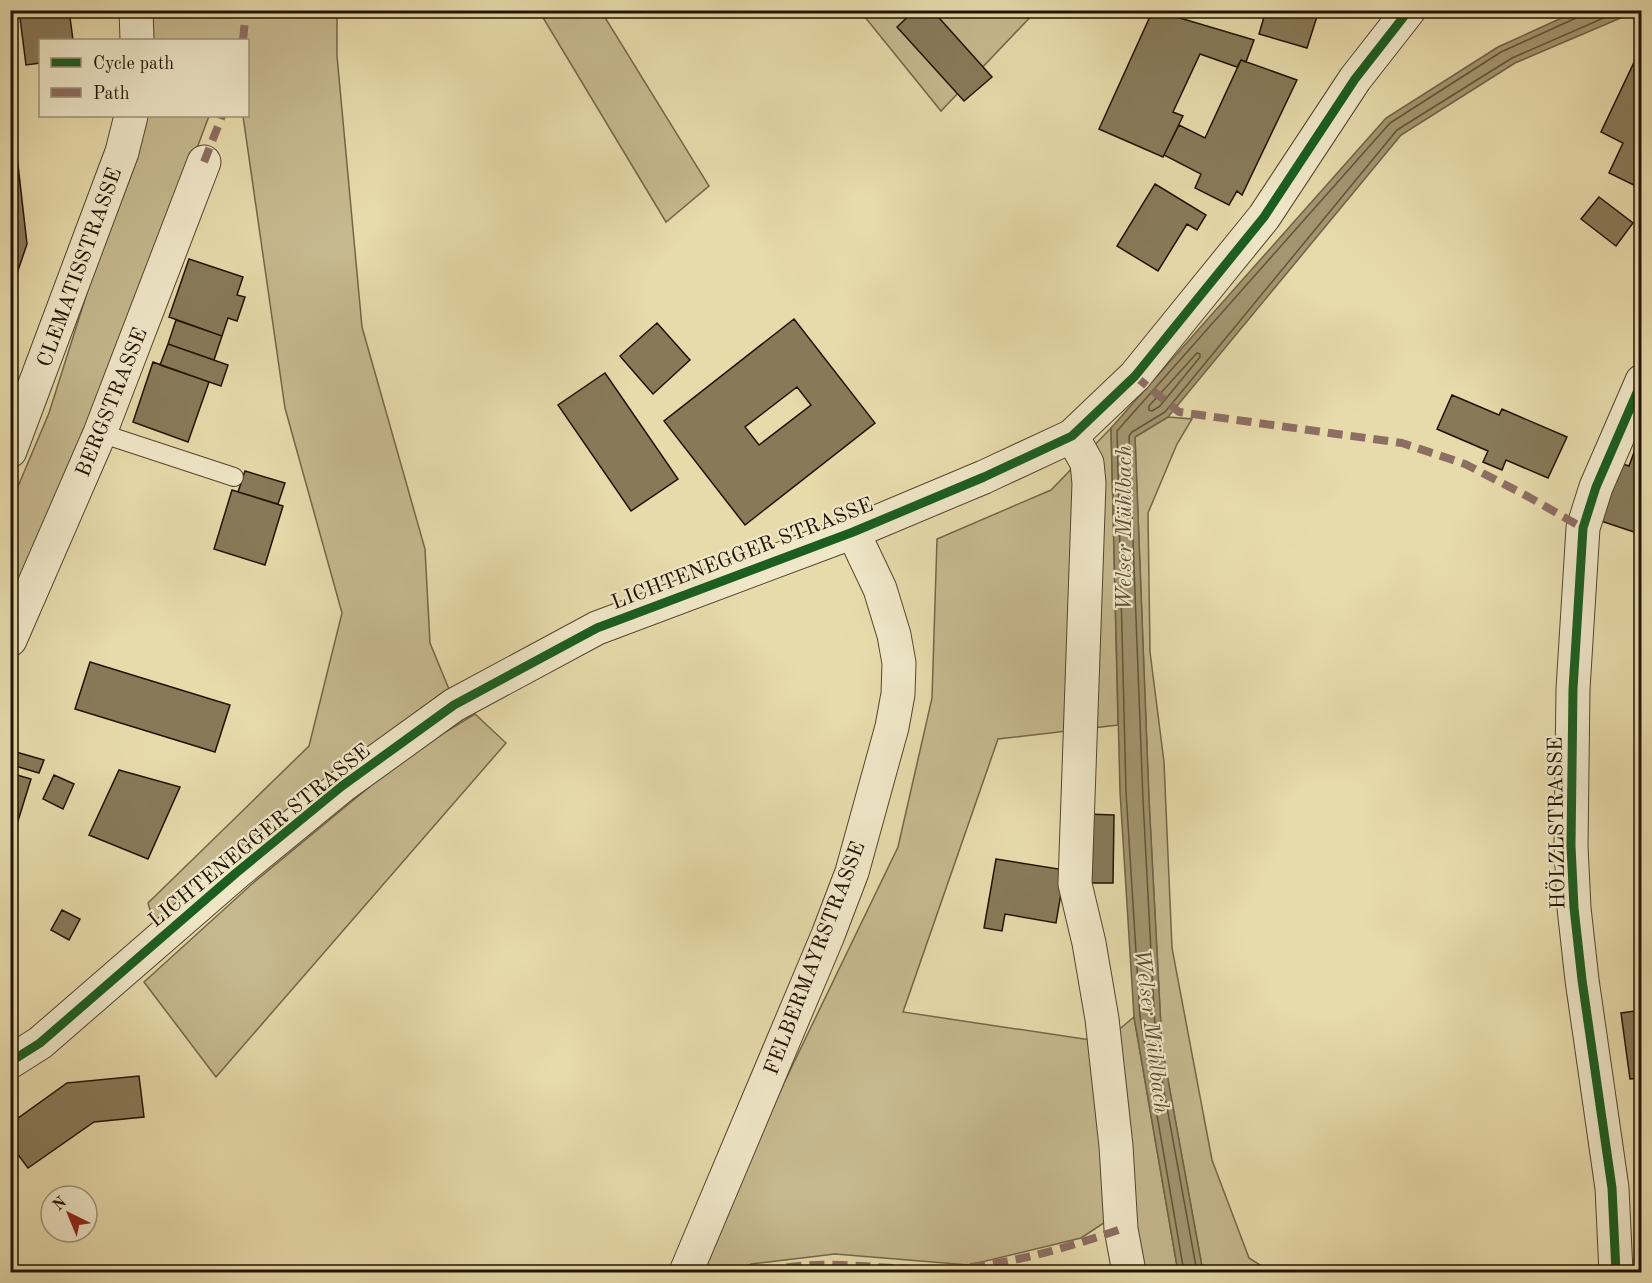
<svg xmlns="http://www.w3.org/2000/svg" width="1652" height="1283" font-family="'Old Standard TT',serif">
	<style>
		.green { fill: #c6b88e; stroke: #746647; stroke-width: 1.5 }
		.water { fill: #a49671; stroke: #706244; stroke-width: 1.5 }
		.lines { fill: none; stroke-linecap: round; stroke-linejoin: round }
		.shore { stroke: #635438; stroke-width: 1.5 }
		.building { fill: #887a59; stroke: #221300; stroke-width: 1.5; fill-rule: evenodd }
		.lane-casing { stroke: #53452b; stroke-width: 20 }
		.street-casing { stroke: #53452b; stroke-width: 35 }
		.lane { stroke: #efe7c8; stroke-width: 18 }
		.street { stroke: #efe7c8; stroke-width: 33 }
		.quiet { stroke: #8d6e63; stroke-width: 8; stroke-dasharray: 15 8; stroke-linecap: butt }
		.cycleway-casing { stroke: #efe7c8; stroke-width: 13 }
		.cycleway { stroke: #1b5e20; stroke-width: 9 }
		.labels { text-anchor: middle; stroke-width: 4.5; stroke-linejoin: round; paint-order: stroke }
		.street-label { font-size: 21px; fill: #221300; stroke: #efe7c8 }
		.water-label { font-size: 22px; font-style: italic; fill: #5c4e33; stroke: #efe7c8 }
	</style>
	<rect width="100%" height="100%" fill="#e7daab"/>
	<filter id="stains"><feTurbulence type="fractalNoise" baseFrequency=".00333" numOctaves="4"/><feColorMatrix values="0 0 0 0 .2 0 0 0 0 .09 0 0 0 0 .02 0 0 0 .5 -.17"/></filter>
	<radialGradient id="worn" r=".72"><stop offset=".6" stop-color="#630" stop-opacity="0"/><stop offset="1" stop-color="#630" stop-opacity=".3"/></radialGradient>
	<path class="green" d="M151,11H337V56L362,327L425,549L430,643L451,694L156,930L148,903L309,746L342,613L285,408L243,116H248V40H153Z
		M539,11H601L709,186L666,222Z
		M860,11H1036L941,111Z
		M143,116H209L76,471L11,617V503L49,413Z
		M1168,417L1192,419L1177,444L1148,513L1150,652L1164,762L1172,948L1212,1160L1249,1258L1271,1272H1203L1162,1047L1149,800L1135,437Z
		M1111,428L1118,725L998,739L903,1012L1104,1042L1134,1017L1178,1272H1141L1131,1205L1081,1238L969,1265L835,1254L751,1264L738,1272H701L784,1083L898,847L932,698L937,539L1051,490Z
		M475,714L506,743L216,1077L144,982L252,884L409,754Z"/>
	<path class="water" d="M1579,10L1637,11L1515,63L1401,135L1168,417L1135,437L1149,800L1162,1047L1203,1272H1178L1134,1017L1120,792L1111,428L1386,118L1498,47Z"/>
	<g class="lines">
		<path class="shore" d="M1197,353L1200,354V357L1160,406L1152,411L1149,410V406Z
			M1184,1272L1140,1016L1126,792L1117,431L1390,123L1501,52L1576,18L1579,10
			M1197,1272L1156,1047L1143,800L1129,436L1132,432L1165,412L1397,130L1512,58L1622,10"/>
	</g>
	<path class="building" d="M19,10H69L73,40H40V63L26,65Z
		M915,10H932L992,77L964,101L897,27Z
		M1153,10L1254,40L1246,62L1241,60L1237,67L1200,54L1173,112L1183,116L1163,157L1099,129Z
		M1266,10H1319L1307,48L1259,34Z
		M1638,54L1642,55V189L1609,173L1623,143L1601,132Z
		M1241,60L1297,80L1242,195L1237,191L1229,205L1195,188L1201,174L1164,155L1179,125L1205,138Z
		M10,95L27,244L10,294Z
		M1155,184L1206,215L1197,230L1187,224L1158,271L1117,246Z
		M1599,197L1633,223L1616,246L1581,219Z
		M189,259L243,277L237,295L245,297L237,321L228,318L222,336L169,317Z
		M794,319L875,423L745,525L664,421ZM797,387L811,405L759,445L745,427Z
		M176,320L222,336L214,360L168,344Z
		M657,323L690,360L653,394L620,356Z
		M168,344L228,365L221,386L160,365Z
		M153,362L209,382L188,442L133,422Z
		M605,373L678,479L631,511L558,405Z
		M1452,395L1499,415L1502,409L1567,437L1548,478L1506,460L1502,470L1483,462L1488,451L1437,429Z
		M1637,444L1642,445V519L1637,533L1601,521L1620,463L1629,466Z
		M245,471L285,483L278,504L238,492Z
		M232,490L283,506L265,565L214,549Z
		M90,662L230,705L215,752L75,709Z
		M16,752L44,760L39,773L12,765Z
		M119,770L180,787L148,859L89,835Z
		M10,773L31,779L13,837H10Z
		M54,775L74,784L63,809L43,799Z
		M1086,814L1114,815L1113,883H1085Z
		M996,859L1065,870L1056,923L1005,914L1002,931L984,928Z
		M62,910L80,919L69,940L51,930Z
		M1642,1010V1078L1630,1079L1621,1013Z
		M139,1076L144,1117L94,1122L28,1168L10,1144V1124L67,1083Z"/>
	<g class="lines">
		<defs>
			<path id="lane" d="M100,433L234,477"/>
			<path id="street" d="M136,10L137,40
				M1072,436L1087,463L1089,483L1075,884L1089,943L1102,1019L1116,1146L1121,1229L1129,1272
				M10,451L122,152L131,116
				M10,640L100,433L204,162
				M10,1062L40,1043L236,873L342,786L454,705L597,628L853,532L984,477L1072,436L1135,376L1264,217L1355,79L1409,10
				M686,1272L828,935L852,872L892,727L898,694L899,663L894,635L880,589L853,532
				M1616,1272L1612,1188L1582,980L1574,908L1571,846L1573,689L1583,528L1596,487L1642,381"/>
		</defs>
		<use href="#lane" class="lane-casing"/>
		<use href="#street" class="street-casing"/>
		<use href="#lane" class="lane"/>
		<use href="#street" class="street"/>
		<path class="quiet" d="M243,40L246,10
			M204,162L222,116
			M1135,376L1179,412L1402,443L1465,464L1527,496L1583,528
			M764,1272C825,1256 886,1272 947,1269C1008,1265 1064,1249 1121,1229"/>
		<defs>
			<path id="cycleway" d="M10,1062L40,1043L236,873L342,786L454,705L597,628L853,532L984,477L1072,436L1135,376L1264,217L1355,79L1409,10
				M1616,1272L1612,1188L1582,980L1574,908L1571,846L1573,689L1583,528L1596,487L1642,381"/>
		</defs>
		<use href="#cycleway" class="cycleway-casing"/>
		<use href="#cycleway" class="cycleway"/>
	</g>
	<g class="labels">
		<g class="street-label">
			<text transform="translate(79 267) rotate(-70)" y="7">CLEMATISSTRASSE</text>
			<text transform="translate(111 402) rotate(-68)" y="7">BERGSTRASSE</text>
			<text transform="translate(742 553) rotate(-21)" y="7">LICHTENEGGER STRASSE</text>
			<text transform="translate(1556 823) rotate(-91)" y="7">HÖLZLSTRASSE</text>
			<text transform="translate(259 835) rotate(-39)" y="7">LICHTENEGGER STRASSE</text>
			<text transform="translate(814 958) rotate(-69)" y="7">FELBERMAYRSTRASSE</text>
		</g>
		<g class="water-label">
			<text transform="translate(1123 528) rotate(-90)" y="8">Welser Mühlbach</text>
			<text transform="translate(1153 1031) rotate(83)" y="8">Welser Mühlbach</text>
		</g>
	</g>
	<rect width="1652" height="1283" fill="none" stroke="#e7daab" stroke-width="36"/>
	<rect x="12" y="12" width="1628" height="1259" fill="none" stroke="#221300" stroke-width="3"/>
	<rect x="18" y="18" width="1616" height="1247" fill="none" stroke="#221300" stroke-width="1.5"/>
	<rect x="39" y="39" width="210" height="78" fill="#efe7c8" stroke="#9d9278" stroke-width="1.5"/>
	<rect x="51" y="58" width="30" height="9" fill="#1b5e20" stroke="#9d9278" stroke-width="1.5"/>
	<text x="93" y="69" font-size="18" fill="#221300">Cycle path</text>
	<rect x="51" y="88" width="30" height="9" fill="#8d6e63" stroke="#9d9278" stroke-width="1.5"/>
	<text x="93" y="99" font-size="18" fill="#221300">Path</text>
	<g transform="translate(69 1214) rotate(317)"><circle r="28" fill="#efe7c8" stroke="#9d9278" stroke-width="1.5"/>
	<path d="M0-4.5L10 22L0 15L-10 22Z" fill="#8f2418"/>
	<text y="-9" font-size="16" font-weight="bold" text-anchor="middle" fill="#221300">N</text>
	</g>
	<rect width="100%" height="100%" filter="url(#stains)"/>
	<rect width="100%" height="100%" fill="url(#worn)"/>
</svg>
